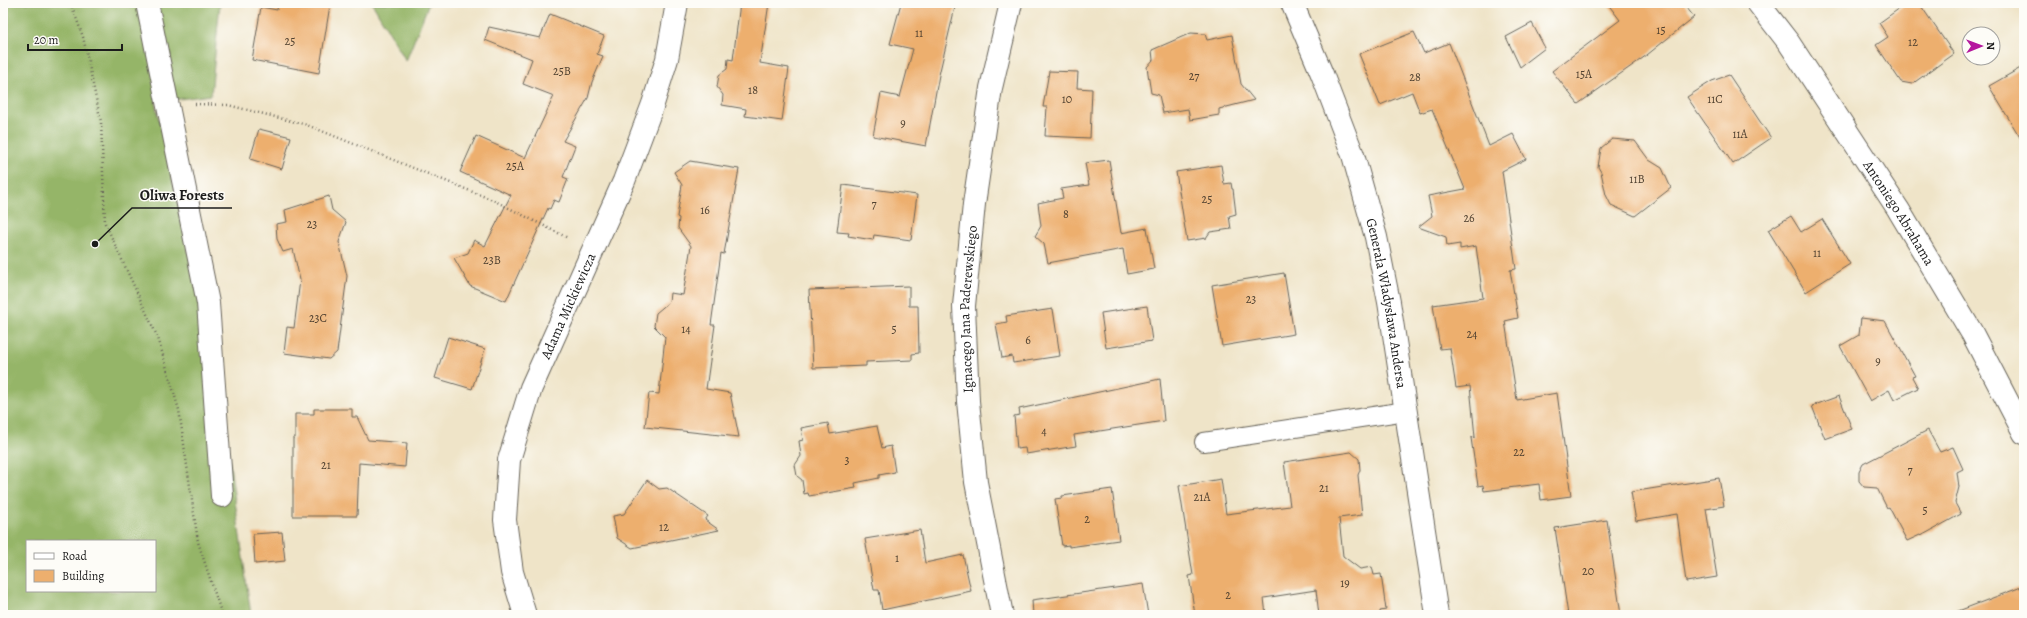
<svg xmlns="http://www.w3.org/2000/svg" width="2027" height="618" font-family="Alegreya,serif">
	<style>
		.forest { fill: #95b568; stroke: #586842; fill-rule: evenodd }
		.building { fill: #edaf6e }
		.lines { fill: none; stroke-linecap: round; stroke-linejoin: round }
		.service-casing { stroke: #666258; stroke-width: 20 }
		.minor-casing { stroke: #666258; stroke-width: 24 }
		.path { stroke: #666258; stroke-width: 2.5; stroke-dasharray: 1 3; stroke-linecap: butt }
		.service { stroke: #fff; stroke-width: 18 }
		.minor { stroke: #fff; stroke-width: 22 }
		.labels { text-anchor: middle; stroke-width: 3; stroke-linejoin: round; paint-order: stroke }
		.number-label { font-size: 12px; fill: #504130 }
		.street-label { font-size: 14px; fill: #1c1c1c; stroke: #fdfcf7 }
		.leader { fill: none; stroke: #1c1c1c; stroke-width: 1.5 }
		.callout-dot { fill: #1c1c1c; stroke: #fdfcf7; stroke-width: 1.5 }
		.callout-label { font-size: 15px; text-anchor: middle; font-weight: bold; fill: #1c1c1c; stroke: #fdfcf7; stroke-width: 3; stroke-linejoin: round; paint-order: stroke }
	</style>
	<rect width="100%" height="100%" fill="#fdfcf7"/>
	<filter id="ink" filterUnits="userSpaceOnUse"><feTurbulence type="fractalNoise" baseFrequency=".025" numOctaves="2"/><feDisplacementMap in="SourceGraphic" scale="8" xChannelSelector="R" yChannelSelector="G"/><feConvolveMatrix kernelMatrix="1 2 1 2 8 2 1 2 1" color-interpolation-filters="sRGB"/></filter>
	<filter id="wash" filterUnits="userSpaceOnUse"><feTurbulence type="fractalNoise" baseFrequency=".012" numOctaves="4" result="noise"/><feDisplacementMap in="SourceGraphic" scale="16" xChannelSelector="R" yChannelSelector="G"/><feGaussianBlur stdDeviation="0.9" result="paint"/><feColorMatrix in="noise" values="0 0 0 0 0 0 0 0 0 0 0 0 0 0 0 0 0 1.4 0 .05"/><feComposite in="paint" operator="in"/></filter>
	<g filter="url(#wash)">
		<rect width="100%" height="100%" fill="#efe4c8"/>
		<path class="forest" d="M3,3H220L211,95L155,102L219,387L251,615H3ZM27,541H155V591H27Z
			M372,3H429L406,61Z"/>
		<g id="blocks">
			<path class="building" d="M278,3H317L330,5L319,73L252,60L261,7L277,10Z
				M740,3H769L760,63L789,68L782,121L745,116L746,109L722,105L723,95L717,87L719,75L727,69L728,59L733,60Z
				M901,3H956L939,75L926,146L873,136L881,93L900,97L913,49L890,44Z
				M1607,3H1683L1694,17L1647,55L1578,104L1552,71L1620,20Z
				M1907,3H1919L1954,54L1912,84L1901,82L1876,45L1888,37L1879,23Z
				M550,14L604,36L597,54L603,56L592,82L588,98L563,141L575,146L563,177L568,179L559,202L554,200L550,209L548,208L506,301L470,286L454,258L468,253L474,240L485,246L511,195L460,172L476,136L525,158L554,96L523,84L532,59L485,40L489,27L540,38Z
				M1532,23L1545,48L1520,67L1506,37Z
				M1414,32L1424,53L1449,43L1489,146L1513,134L1526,159L1502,171L1516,269L1510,270L1518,318L1505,321L1517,400L1557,393L1571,496L1541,500L1539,484L1484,491L1483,485L1478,486L1471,438L1475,437L1470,386L1456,388L1450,348L1440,349L1433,305L1483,298L1476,246L1460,249V244L1447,246L1446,237L1418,227L1432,216L1428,196L1465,189L1432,109L1420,113L1412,92L1380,105L1359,54Z
				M1191,33L1205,34L1207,40L1232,35L1241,84L1254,100L1219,109V115L1190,120L1188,109L1163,113L1159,95L1151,93L1147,67L1153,60L1152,50Z
				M2024,66V144L1989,86Z
				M1049,71L1078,72L1077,88L1092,89L1090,138L1045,136L1047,107H1043Z
				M1729,75L1771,138L1733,164L1687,97L1712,81Z
				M259,129L291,137L282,169L250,159Z
				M1612,139L1635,141L1649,160L1662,168L1671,188L1635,216L1611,205L1606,195L1601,172L1598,167L1601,148Z
				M1109,160L1121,233L1147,228L1154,269L1127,274L1123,249L1048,263L1044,244L1035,236L1041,226L1038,203L1063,198L1061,189L1089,185L1085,163Z
				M690,161L739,169L724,254L721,253L711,325H715L706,389L730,393L739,437L645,427L649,393L659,394L665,337L654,326L656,313L669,302L670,293L683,295L691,246L678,228L679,218L677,217L682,185L674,172Z
				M1221,165L1224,184L1231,183L1232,189H1233L1236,214L1229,216L1231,229L1210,232L1206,238L1187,241L1176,172Z
				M843,185L917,195L911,240L874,235L873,240L848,236L849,233L837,232Z
				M329,196L332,210L346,222L339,242L347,276L337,352L329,359L284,353L287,327L294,328L300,280L293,249L283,252L277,239L276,224L287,222L285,210Z
				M1791,216L1801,232L1822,219L1850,264L1806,292L1768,230Z
				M1284,273L1294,334L1222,346L1212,285Z
				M909,286V306H918L919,353L912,354V360L866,362V366L813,368L809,290Z
				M1147,306L1152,341L1106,348L1101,313Z
				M1053,309L1060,356L1013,363L1012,356L1002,358L996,324L1007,322L1006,316Z
				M1861,318L1885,321L1915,376L1912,377L1918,388L1894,400L1889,390L1870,401L1840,346L1859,335Z
				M448,337L485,349L472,389L435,378Z
				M1160,379L1164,421L1074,435L1076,446L1026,454L1025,448L1017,449L1014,416L1020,415L1019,409Z
				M1839,396L1852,429L1825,439L1812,406Z
				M314,409H352V417H357L368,440L407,443L405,467L359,463L357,516H293V438H295V414H314Z
				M828,423L830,434L877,426L882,448L891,446L895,472L879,475V478L855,483L856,488L809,496L808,493L804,494L802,480L797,476L795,465L801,456L799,441L803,440L801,428Z
				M1928,430L1940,452L1953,447L1963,469L1957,472L1959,487L1955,503L1961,514L1921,536L1920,535L1907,541L1889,507L1887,508L1877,488L1864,487L1859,481V472L1863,464Z
				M1351,452L1359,459L1360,470L1358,475L1362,515L1339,518L1343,556L1360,569L1372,567L1374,575L1381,574L1386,610L1380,611V615H1319L1316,590L1264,598L1266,615H1195L1189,576L1193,575L1179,486L1221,479L1226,514L1290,506L1284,462Z
				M1719,478L1724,506L1706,509L1717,577L1686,582L1677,514L1636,521L1631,492Z
				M647,480L659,489L667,488L708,516L705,520L719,530L632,548L617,538L613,516L624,514Z
				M1112,489L1119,540L1069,547V545L1062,546L1055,499L1062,498V496Z
				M1607,520L1621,615H1568L1555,528Z
				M920,530L925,563L963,555L971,591L882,610L879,590H874L865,539Z
				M282,532L285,561L255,564L253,534Z
				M1143,584L1148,615H1033L1032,600Z
				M2024,586V615H1954L1953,613Z"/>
		</g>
	</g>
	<g filter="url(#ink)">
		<use href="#blocks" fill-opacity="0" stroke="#666258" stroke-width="1"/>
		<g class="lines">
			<defs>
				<path id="service" d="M1204,442L1406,411"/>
				<g id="minor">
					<path d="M147,3L208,303L222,496"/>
					<path id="s1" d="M1292,3L1322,74L1353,155L1376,237L1389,302L1437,615"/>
					<path id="s2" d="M1758,3L1789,43L1898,209L1972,333L2024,433"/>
					<path id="s3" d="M525,615L512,572L505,520L509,460L531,388L624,181L653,104L667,59L677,3"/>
					<path id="s4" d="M1002,615L976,482L968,401L964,306L974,204L991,88L1011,3"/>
				</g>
			</defs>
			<use href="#service" class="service-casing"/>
			<use href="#minor" class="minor-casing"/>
			<path class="path" d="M71,3L83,37L101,122L105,223L158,338L179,410L198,542L222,615
				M195,104L228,105L307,125L495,201L568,238"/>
			<use href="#service" class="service"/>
			<use href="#minor" class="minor"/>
		</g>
	</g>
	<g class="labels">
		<g class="number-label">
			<text x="1661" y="34">15</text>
			<text x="919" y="37">11</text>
			<text x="290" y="45">25</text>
			<text x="1913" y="46">12</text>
			<text x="562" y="75">25B</text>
			<text x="1584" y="78">15A</text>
			<text x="1194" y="80">27</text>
			<text x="1415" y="81">28</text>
			<text x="753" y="94">18</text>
			<text x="1067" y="103">10</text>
			<text x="1715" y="103">11C</text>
			<text x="903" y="127">9</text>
			<text x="1740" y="138">11A</text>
			<text x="515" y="170">25A</text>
			<text x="1637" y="183">11B</text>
			<text x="1207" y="203">25</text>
			<text x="874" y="208">7</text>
			<text x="705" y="214">16</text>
			<text x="1066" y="218">8</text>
			<text x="1469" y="222">26</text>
			<text x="312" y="228">23</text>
			<text x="1817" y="257">11</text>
			<text x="492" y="264">23B</text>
			<text x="1251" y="303">23</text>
			<text x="318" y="322">23C</text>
			<text x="686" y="333">14</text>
			<text x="894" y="333">5</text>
			<text x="1472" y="338">24</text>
			<text x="1028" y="344">6</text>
			<text x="1878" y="365">9</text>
			<text x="1044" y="435">4</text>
			<text x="1519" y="456">22</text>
			<text x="847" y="464">3</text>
			<text x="326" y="469">21</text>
			<text x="1910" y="474">7</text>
			<text x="1324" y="492">21</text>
			<text x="1202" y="501">21A</text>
			<text x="1925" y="514">5</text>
			<text x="1087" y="523">2</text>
			<text x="664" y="531">12</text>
			<text x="897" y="562">1</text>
			<text x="1588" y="575">20</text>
			<text x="1345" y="587">19</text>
			<text x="1228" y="599">2</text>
		</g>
		<g class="street-label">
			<text dy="5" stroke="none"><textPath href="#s2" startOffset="253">Antoniego Abrahama</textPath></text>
			<text dy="5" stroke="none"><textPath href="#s1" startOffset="316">Generała Władysława Andersa</textPath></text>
			<text dy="5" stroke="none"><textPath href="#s3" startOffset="323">Adama Mickiewicza</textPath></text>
			<text dy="5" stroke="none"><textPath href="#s4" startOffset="309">Ignacego Jana Paderewskiego</textPath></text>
		</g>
	</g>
	<path class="leader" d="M95 244L132 208H232"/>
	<circle class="callout-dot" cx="95" cy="244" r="4"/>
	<g class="callout-label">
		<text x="182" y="200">Oliwa Forests</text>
	</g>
	<rect width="2027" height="618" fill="none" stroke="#fdfcf7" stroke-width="16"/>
	<rect x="26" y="540" width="130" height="52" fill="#fdfcf7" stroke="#a3a29f"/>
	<rect x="34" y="553" width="20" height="6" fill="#ffffff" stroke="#a3a29f"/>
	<text x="62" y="560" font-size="12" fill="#1c1c1c">Road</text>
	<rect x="34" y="570" width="20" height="12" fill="#edaf6e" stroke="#a3a29f"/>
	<text x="62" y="580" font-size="12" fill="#1c1c1c">Building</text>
	<g transform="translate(1981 46) rotate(89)"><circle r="19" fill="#fdfcf7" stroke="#a3a29f"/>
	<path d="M0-3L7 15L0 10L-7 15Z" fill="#b5179e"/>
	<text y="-6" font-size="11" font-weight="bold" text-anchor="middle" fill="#1c1c1c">N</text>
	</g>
	<path d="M28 44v6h94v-6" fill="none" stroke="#1c1c1c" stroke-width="2"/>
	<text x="34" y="44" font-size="12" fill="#1c1c1c" stroke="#fdfcf7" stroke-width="3" paint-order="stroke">20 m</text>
</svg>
